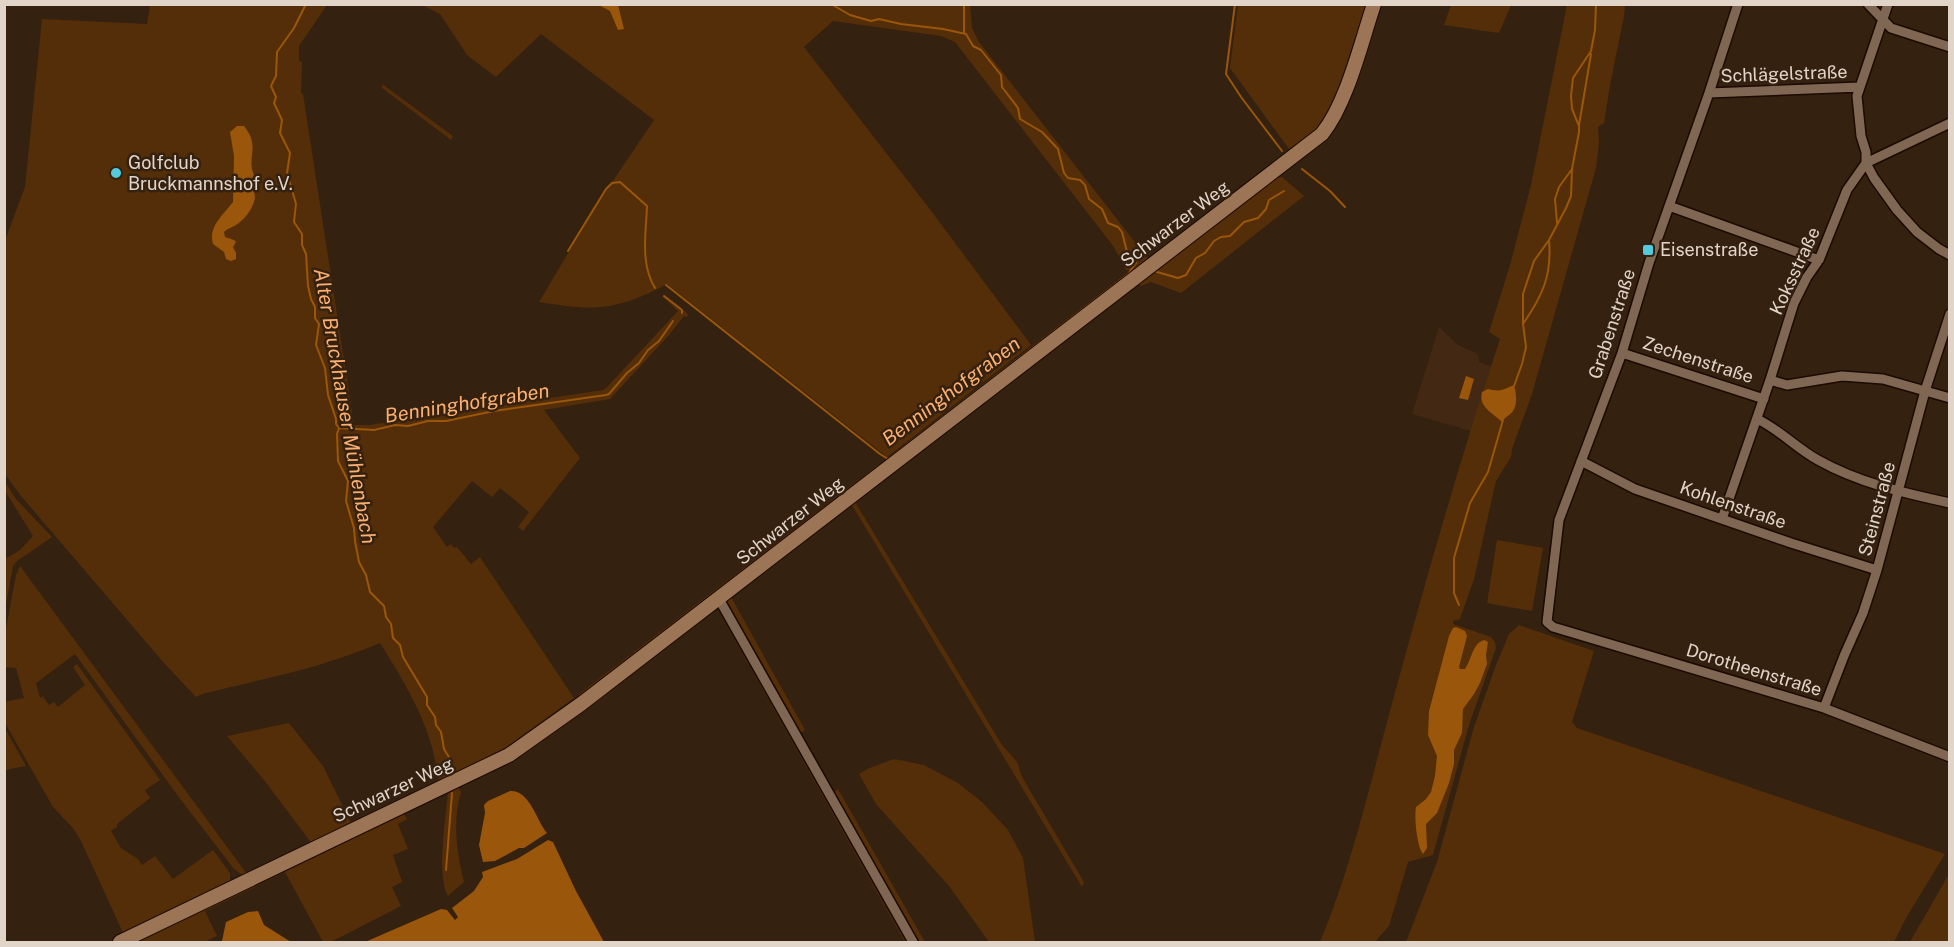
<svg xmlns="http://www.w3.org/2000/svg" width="1954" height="947" font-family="'Public Sans',sans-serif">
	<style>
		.built { fill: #432913 }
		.green { fill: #542e09 }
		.water { fill: #9a560a }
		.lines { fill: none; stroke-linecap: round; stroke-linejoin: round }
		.stream { stroke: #9a560a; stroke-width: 2 }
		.street-casing { stroke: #1c0a00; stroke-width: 12 }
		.secondary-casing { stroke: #1c0a00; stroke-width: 16 }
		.street { stroke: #7f6754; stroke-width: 9 }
		.secondary { stroke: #9c7556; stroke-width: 14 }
		.poi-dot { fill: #54cadd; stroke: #352110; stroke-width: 2 }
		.labels { text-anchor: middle; stroke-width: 5; stroke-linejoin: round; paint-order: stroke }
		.street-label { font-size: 18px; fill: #e1d4c9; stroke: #352110 }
		.poi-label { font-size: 18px; fill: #e1d4c9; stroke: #352110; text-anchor: start }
		.water-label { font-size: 20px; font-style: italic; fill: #fbaf70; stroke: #352110 }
	</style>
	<rect width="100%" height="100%" fill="#352110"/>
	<path class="built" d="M1439,327L1458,345L1476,353L1479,356V362L1491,366L1471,431L1412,414Z"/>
	<path class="green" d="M150,5H327L299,46V61L302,62L301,93L303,94L354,425H369L603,390L606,388L678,311L663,297L664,295L689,315L686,317L684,316L669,335L610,399L544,410L580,458L523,531L518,527L529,512L500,488L492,497L472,481L433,527L447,547L451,544L454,548L457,547L471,564L480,557L574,698L505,748L439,781C436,769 435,756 431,744C420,707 400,675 380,643C323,668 262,679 202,694L196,697L164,663L21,496L5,474L4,243L25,187L42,19L147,24Z
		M422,5H970L972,28L979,42L1148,259L1133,270H1126L1114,247L955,42L941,36L833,21L804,47L932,212L1031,345L887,457L667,284C647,295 624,305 601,307C581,309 559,305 539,302L596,206L654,120L541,34L496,77L467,55L440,14Z
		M1238,5H1366L1336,95L1318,128L1289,149L1230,68Z
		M1465,5V4L1511,5L1499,33L1444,25L1451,5L1464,6Z
		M1567,5H1625L1624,16L1610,85L1604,123L1598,127L1599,143L1596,168L1532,394L1512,449L1511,457L1496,481L1474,579L1460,619L1453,621V624L1491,637L1495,642L1496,648L1469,725L1433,855L1408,862L1389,926L1375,942H1320C1351,868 1369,788 1390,711C1424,586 1459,462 1500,339L1489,332L1510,265L1531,185Z
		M382,84L453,136L451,140L382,88Z
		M1282,177L1304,196L1181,293L1151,282L1141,286L1139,284L855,502L1002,745L1017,762L1022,777L1084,882L1082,887L852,505L731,597L805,730L799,734L725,602L724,598L1267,180Z
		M878,465L879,469L582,697L578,695Z
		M5,482L16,499L52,537L17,561L13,566L5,610V559L20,550L33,536L5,491Z
		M1497,540L1543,548L1532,611L1487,603Z
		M20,566L247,874L244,876L234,869L178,796L75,654L36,683L40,698L43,696L49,705L54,702L58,707L85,685L73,667L77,664L160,780L145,790L150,798L117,824V827L111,831L121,848L138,859L142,865L155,856L173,879L213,850L230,873V886L124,935L81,841L73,828L53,807L5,723L4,702L24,698L16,668L4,667L5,634L16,575Z
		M715,607H718L909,942H905L717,608L596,703L523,755L458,787L461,792C452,822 457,853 464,882L448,896C436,877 446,816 448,792L411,810V806L510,758Z
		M1519,625L1594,651L1572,722L1577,728L1945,854L1906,918L1894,942H1406L1437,862L1474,727L1496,665L1509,634Z
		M289,723L323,766L351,823L313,842L310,841L264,780L227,736Z
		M4,730L7,732L26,766L5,770Z
		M894,759L924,765L958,783L983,803L1008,830L1023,858L1035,942H989L949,886L876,804L859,774L867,769Z
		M838,789L925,942H916L832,793Z
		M402,811L407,819L398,824L408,849L393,855L402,882L392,887L401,906L331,942H323L285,872L205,911L217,936L205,942H130Z
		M1949,874V942H1910Z"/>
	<path class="water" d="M599,5H618L624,29L618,30L610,11Z
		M237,126H244C261,147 246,157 254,175C247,185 258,192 254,202C251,211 244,220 236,225C231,228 228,228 224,232L225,237L234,240L236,242L233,247L236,253V259L231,261L226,259L224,252L213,244C208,227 223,215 233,202L234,156L230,132Z
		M1466,376L1474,379L1468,400L1459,398Z
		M1514,385C1516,393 1518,403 1513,411C1510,415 1505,417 1502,422C1493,413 1478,407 1482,392L1488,389C1502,392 1502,390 1514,385Z
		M1456,627L1465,631L1467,636L1459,667L1460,669H1465C1472,659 1472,644 1484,640L1488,642L1486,655L1487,664L1480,683L1474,694L1463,709L1462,733L1454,750V764L1449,783L1437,813L1426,824L1427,848L1423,854C1417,847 1414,817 1416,807L1426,799L1431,792L1435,776L1437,756L1428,735L1429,711L1449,636L1453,628Z
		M510,791C530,790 536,820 547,833L524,848H519L495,861L483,862L479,845L485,813L484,805L488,801Z
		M548,840L553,842L576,891L604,942H365L441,909L447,910L455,920L458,917L452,908L474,891L483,877L482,872L517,859Z
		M258,911L264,925L291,942H220L222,941L226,922L248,912Z"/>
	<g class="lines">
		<path class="stream" d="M306,4L294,28L277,52L276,76L271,86L276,97L274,103L282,120L280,133L290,153L287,173L296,204L294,222L302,234V245L306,254L308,286L311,299L315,307V318L319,324L316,345L325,368L328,395L336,419V424L339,428L337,434L338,461L348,481L346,501L354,528L355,541L359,562L366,575L370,592L384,606L386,617L391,624L393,638L400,645L403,657L427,697V705L435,717L436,725L441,732L444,749L450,759L451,773
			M1235,4L1226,74L1241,97L1282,151
			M964,32V4
			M1579,125L1591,54
			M1302,169L1330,191L1345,207
			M1557,223L1555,199L1559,187L1572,169L1579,132V126L1572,109L1571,96L1573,78L1591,51L1595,30L1596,4
			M568,251L606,189L612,183L620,182L647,206C646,233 640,264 655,288
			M1157,272L1178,278L1186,275L1196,258L1205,253L1214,241L1221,237L1230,236L1244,222L1258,218L1266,209L1269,200L1284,191
			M666,285L880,454L888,459L1128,274L1136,263L1128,256L1122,232L1118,227L1108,223L1102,209L1089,199L1085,185L1080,180L1068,178L1064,173L1058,149L1042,132L1020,119L1018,108L1002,87L1001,75L981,50L973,46L966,34L943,29L901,24L879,19L871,21L850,15L831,4
			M664,296L682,310V313
			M1523,324C1543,295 1552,275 1549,240
			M1514,386L1522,364L1526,347L1523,324V294L1534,261L1549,240L1566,208L1571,196L1572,169
			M339,428L374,430L395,425L408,426L428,421H446L494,411L606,395L609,394L627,373L639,363L648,350L659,341L673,321
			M1459,605L1454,593V558L1470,503L1488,472L1503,420
			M446,870L452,793"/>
		<defs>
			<path id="street" d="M1738,4L1709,93L1649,263L1622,353L1559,520L1547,622L1553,627L1824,708L1950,757
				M1868,4L1891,28L1950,47
				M1888,4L1857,96L1861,136L1866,152V163L1874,178L1897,210L1917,232L1939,249L1950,255
				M1709,93L1860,87
				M1669,206L1819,260
				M1622,353L1764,399
				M1770,380L1787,385L1842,376L1883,379L1950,398
				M1757,419C1779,429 1796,448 1818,460C1859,483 1904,493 1950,503
				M1581,461L1635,489L1791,543L1877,570
				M1722,519L1770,380L1794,303L1807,277L1819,260L1847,190L1866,163L1950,123
				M719,599L913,942
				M1824,708L1844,656L1863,613L1877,570L1925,391L1950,314"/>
			<path id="secondary" d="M120,942L509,755L581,704L1322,134C1347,103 1361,43 1374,4"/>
		</defs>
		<use href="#street" class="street-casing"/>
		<use href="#secondary" class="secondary-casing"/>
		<use href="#street" class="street"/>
		<use href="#secondary" class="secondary"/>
	</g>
	<g class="poi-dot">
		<circle cx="116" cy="173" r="6"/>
		<rect x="1642" y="244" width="12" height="12" rx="3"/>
	</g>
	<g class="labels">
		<g class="street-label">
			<text transform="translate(1784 74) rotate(-2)" y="6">Schlägelstraße</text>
			<text transform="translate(1175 224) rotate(-37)" y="6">Schwarzer Weg</text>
			<text transform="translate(1795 271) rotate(-65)" y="6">Koksstraße</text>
			<text transform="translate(1612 324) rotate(-72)" y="6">Grabenstraße</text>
			<text transform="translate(1698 360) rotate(18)" y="6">Zechenstraße</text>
			<text transform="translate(1733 505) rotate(19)" y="6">Kohlenstraße</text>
			<text transform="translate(1877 509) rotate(-75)" y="6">Steinstraße</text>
			<text transform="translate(790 521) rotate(-38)" y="6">Schwarzer Weg</text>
			<text transform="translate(1754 670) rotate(17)" y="6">Dorotheenstraße</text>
			<text transform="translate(393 790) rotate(-25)" y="6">Schwarzer Weg</text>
		</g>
		<g class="poi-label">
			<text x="128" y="169">Golfclub<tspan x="128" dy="21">Bruckmannshof e.V.</tspan></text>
			<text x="1660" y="256">Eisenstraße</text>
		</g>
		<g class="water-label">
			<text transform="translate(951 391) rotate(-37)" y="7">Benninghofgraben</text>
			<text transform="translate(467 403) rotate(-9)" y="7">Benninghofgraben</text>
			<text transform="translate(345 406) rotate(80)" y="7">Alter Bruckhauser Mühlenbach</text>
		</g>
	</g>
	<rect width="1954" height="947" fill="none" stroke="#e1d4c9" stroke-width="12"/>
</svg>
